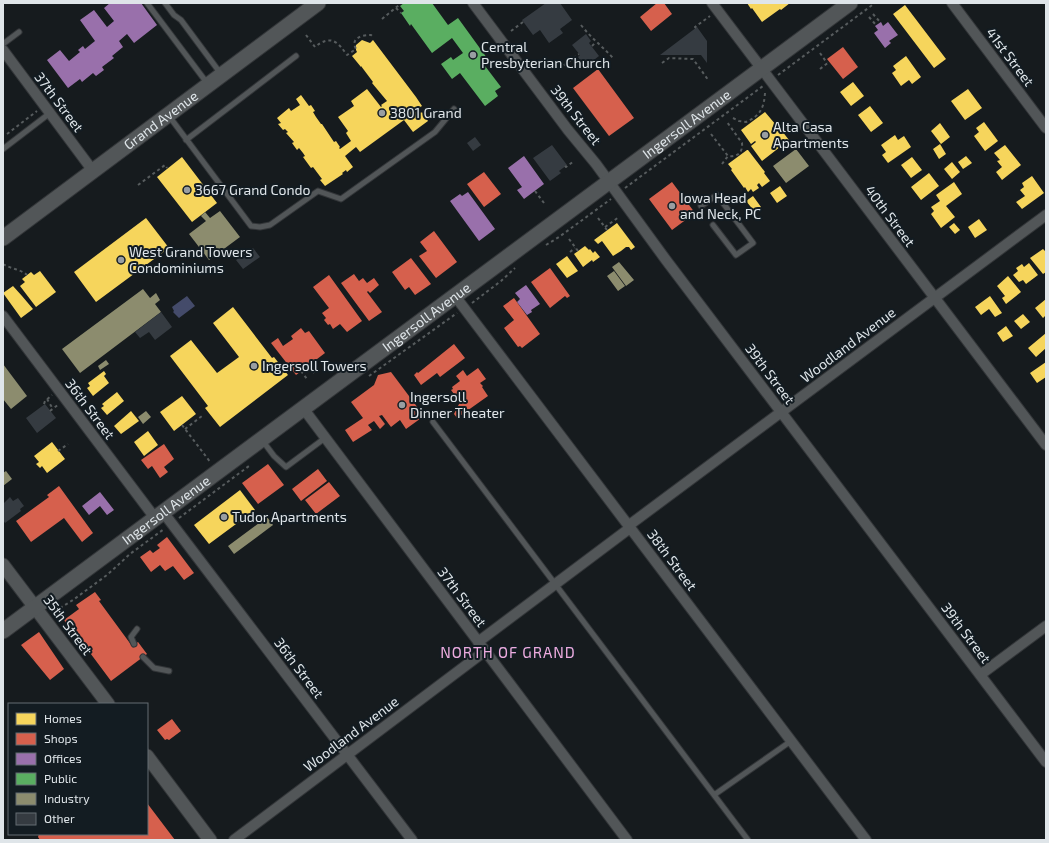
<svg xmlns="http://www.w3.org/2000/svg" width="1049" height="843" font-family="'Exo 2',sans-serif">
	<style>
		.water { fill: #444b6a }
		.homes { fill: #f6d55c }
		.shops { fill: #d6604d }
		.offices { fill: #9970ab }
		.public { fill: #5aae61 }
		.industry { fill: #8c8c6e }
		.building { fill: #353b41 }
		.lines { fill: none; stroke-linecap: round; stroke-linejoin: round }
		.service-casing { stroke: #333639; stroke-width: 7 }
		.minor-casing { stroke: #333639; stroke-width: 12 }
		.tertiary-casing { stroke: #333639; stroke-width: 15 }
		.secondary-casing { stroke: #333639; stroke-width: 17 }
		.path { stroke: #575c5e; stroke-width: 2; stroke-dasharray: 3 3; stroke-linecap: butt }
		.service { stroke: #525658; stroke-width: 5 }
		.minor { stroke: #525658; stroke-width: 10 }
		.tertiary { stroke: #525658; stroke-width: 13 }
		.secondary { stroke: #525658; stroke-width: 15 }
		.poi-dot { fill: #999ea2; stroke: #131c22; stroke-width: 1.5 }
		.labels { text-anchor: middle; stroke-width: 4; stroke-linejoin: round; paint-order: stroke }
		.poi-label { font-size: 14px; fill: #dfe5e9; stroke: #131c22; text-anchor: start }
		.street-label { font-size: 14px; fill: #dfe5e9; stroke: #131c22 }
		.neighbourhood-label { font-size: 15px; letter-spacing: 1px; fill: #edace0; stroke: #131c22 }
	</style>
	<rect width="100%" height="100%" fill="#161b1e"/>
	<path class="water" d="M187,296L195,306L179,318L173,312L174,311L172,307Z"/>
	<path class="homes" d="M747,3H790L781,10L780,9L762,22L752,8L751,9Z
		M905,5L946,59L934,68L893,14Z
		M362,40L370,43L373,40L416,97L422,106L417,109L421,113L422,112L428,121L413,132L404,120L360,152L356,147L345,156L353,167L347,172L346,170L342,173L343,174L325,186L320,180L322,179L313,167L311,168L303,157L305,156L303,153L299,148L297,150L292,143L294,142L286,133L288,132L285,129L283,130L278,124L281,123L277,118L289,108L291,111L300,105L296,99L301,95L309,106L311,105L315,111L313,112L316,117L321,124H322L334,142L336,141L340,147L339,148L340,149L351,141L346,133L348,131L338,117L354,106L351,101L367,89L381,107L382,106L381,105L387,101L372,83L373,82L361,66V67L352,56L357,52L356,50V45Z
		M906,56L921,77L912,84L909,80L901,86L892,73L896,70L893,66Z
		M853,82L864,96L851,106L840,92Z
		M968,89L982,108L965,120L951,101Z
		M870,106L883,123L871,132L858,115Z
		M765,112L776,125L772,128L773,130L778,126L789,140L762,161L751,146L756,142L755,141L751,144L741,130Z
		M984,122L998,141L985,151L974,136L979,132L976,128Z
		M940,123L950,137L941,144L931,131Z
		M895,135L898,140L904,136L911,147L888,163L882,155L886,152L881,145Z
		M940,144L946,154L939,159L933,149Z
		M1005,145L1021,165L1002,180L996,172L1002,167L997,161L1000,160L994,153Z
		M747,150H748L765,172L764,173L770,181L762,187L759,183L757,185L759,188L753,192L751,189L748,192L745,187L744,188L731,170L732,169L728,164Z
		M966,156L972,163L963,169L958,162Z
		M182,157L217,203L192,222L157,177Z
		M912,157L922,170L911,178L901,165Z
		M952,162L960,172L952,179L944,169Z
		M929,173L939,186L921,200L911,187Z
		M1032,176L1044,193L1022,209L1016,202L1025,196L1020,190L1024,187L1022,183Z
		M954,182L962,194L946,206L955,217L941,228L931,214L934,211L931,207L940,201L936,195Z
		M780,186L787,196L777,203L770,193Z
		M753,196L761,207L755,212L746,201Z
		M146,218L169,248L96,302L74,272Z
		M979,219L987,230L975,238L968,227Z
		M617,223L635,247L631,250L629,247H626L621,251L613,256L602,241L598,244L594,240Z
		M954,223L960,230L955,234L949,227Z
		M585,246L589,250L590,249L593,253L595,251L600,257L593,262L592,260L583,267L574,254Z
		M1043,249L1046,252V272L1043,274L1030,258Z
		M567,256L578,271L567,278L556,264Z
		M1029,263L1038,275L1026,284L1023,280L1019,282L1013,275L1018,271L1016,268L1022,264L1024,267Z
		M40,271L56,292L36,307L20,286L25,282L22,279L31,272L34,275Z
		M1008,276L1021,292L1006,304L1002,298L1005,296L997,286Z
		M13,286L22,296L33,309L21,318L3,293Z
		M990,296L1002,313L995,317L989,309L981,315L975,307Z
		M1046,299V315L1043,318L1035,308Z
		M233,307L272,358L274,357L288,375L220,427L205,408L208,406L170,356L191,340L217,373L239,357L213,323Z
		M1023,314L1030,322L1021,329L1014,321Z
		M1006,326L1013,336L1003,342L997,333Z
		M1046,333V348L1036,357L1028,348Z
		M1046,362V377L1037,383L1030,373Z
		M104,371L106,374L104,376L109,383L93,396L87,388L90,386L88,383Z
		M117,392L124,401L107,415L101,408L104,406L102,404Z
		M182,396L196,414L174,431L160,412Z
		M131,411L139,421L121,434L114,426Z
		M148,431L158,445L144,456L134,442Z
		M52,442L65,459L47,473L42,466L40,468L36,464L39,462L34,456Z
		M240,490L255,510L209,544L194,525Z"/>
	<path class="shops" d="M657,3H664L672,14L651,31L640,17Z
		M843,47L858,67L843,79L827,59Z
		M598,69L634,118L609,136L573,88Z
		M484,172L501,194L484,207L467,184Z
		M672,182L695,213L672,230L649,199Z
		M434,231L457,262L436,278L419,256L427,251L420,242Z
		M411,258L431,284L415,295L409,287L405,290L392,272Z
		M550,268L570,296L567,298L565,296L550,308L531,282Z
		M354,274L359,281L363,278L367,283L374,278L379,285L370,293L368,291L367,292L382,312L369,321L341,283Z
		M329,275L362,321L347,332L340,324L333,329L330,324L328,325L324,320L326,318L322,313L329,308L313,287Z
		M514,298L540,334L522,348L520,346L518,347L504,328L514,320L503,306Z
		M301,328L305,333L309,331L325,353L296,375L271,343L278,338L283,346L293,339L291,336Z
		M454,344L465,358L440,377L437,373L421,385L414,375L417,372L418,373Z
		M478,368L486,379L480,383L483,386L482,387L488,396L457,418L454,414L460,402L451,390L453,389L452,387L460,381L456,376L463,370L467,376Z
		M391,372L424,416L406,429L400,420L391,427L382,415L379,416L385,424L380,429L374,421L368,425L372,430L353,442L345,430L363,418L351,402L374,385L378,375Z
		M164,444L174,459L164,467L168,472L160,478L152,466L148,469L141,460Z
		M268,464L284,485L258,504L242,483Z
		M318,469L327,481L301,501L292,489Z
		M329,482L340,496L316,514L305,500Z
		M59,486L93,533L82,542L64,518L31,542L16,521L49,497L47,495Z
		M167,537L194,573L184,580L173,566L165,571L160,565L151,572L140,557L150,550L153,553L160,548L157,545Z
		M95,592L101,600L99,601L132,646L138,642L147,654L111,681L73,630L71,631L64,620L79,609L76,605Z
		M39,632L64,669L50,680L21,645Z
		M172,719L181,731L169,740L167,739L165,740L157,730Z
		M147,803L175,840H40L38,837L39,834H147Z"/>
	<path class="offices" d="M110,3H141L157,25L134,43L127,34L119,41L123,47L112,56L114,58L102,67L104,70L96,76L93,73L82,82L80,79L68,88L47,60L60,50L69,61L80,52L78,50L83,46L85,49L95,41L80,20L94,10L107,27L114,21L104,8Z
		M881,22L883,26L888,22L898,35L889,41L891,43L885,48L874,33L878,30L875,26Z
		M524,156L544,184L524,199L517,190L522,187L508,168Z
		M468,192L495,229L479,241L450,201L460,194L462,196Z
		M526,285L540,304L531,310L532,312L527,315L517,302L520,299L515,293Z
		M100,492L114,510L107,515L100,506L89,515L82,506Z"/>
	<path class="public" d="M404,3L408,4L410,3H432L448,25L458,18L487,58L482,62L501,87L495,91L498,96L485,106L460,73L452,79L441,64L451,57L453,60L463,53L452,38L432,53L411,24L410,26L401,13L404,11L400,6Z"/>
	<path class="industry" d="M796,149L809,166L786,183L773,166Z
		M220,211L240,237L209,260L189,234L206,221L201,216L205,212L210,218Z
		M619,262L634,280L626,286L612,267Z
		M614,271L625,286L618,291L607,276Z
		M143,289L150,298L156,293L160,300L155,304L161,312L80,373L62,349Z
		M106,360L109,364L100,370L98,366Z
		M3,364L27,396L11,409L3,399Z
		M146,411L151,417L143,424L138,417Z
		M6,471L12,479L3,486V473Z
		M267,517L273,525L234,554L228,546Z"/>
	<path class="building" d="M546,3H560L572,20L560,29L563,33L549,43L540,30L533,35L522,20Z
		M697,27L707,41V63L701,55H660Z
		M586,34L591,41L589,43L599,56L585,67L578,57L580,55L572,45Z
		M475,137L481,145L473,151L467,143Z
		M552,145L567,165L559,171L561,173L550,181L533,158Z
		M253,248L260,257L243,269L236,260Z
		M161,312L172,327L155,340L149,332L140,338L135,332Z
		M45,404L56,418L37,433L26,418Z
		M10,497L13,501L18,498L24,506L20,509L21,511L5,523L3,520V504Z"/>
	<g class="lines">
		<defs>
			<path id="service" d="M147,3L207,83
				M165,3L174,15L181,20L221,74
				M3,44L19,32
				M169,116L251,226L260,227L270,225L318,191L341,199L435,132L454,109
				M186,140L296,56
				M3,149L50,113
				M701,206L717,195L753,243L736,255L713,225
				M433,422L748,840
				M262,440L274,456L286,467L325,438
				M134,644L131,637L137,629
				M143,657L154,668L169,671
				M714,795L791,741"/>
			<path id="minor" d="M473,3L568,130L596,164L666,260L1046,762
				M712,3L1046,445
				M952,3L1046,128
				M3,50L93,171
				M455,296L866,840
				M3,316L155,518
				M303,408L627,840
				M163,512L412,840
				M628,526L1046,215
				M478,642L630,528
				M980,675L1046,626
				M234,840L485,651"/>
			<path id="tertiary" d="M3,565L108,704
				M147,756L210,840"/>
			<g id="secondary">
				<path id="s1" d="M3,238L318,3"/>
				<path id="s2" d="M3,631L850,3"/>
			</g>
		</defs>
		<use href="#service" class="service-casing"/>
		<use href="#minor" class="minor-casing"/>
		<use href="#tertiary" class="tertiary-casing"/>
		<use href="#secondary" class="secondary-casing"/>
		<path class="path" d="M396,8L401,13
			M873,14L880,22
			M869,17L876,25
			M382,19L399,5V3
			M581,25C591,38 602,46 613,58
			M696,28L695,27L710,16
			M511,31L523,22
			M306,35L315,47C331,34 338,42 347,55L356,49C350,38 362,35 371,35L373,37
			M592,46L596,42
			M820,53L827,63
			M662,63L669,58L693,59L709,81
			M559,69L579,54
			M820,69L829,62
			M778,75L875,3
			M733,118L739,121L746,122C760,116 764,108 765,93
			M7,134L37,111
			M711,134L728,156C737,157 743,153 742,143L727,122
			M722,164L728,156
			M565,166L566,167L574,161
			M138,185L165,165L167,168
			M625,188L763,86
			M535,191L544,203
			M598,218L607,230
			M605,227L619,217
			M569,239L578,251
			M546,245L559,237L611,199
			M570,252L575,248
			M3,264C11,269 20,269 27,275
			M472,303L501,281L515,268
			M309,366L314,373
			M301,371L307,379
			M369,376L457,313
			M47,399L53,409
			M44,404L45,401L52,395
			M50,411L59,404
			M182,425L211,463
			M185,429L202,416
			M58,451L68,444
			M179,518L249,466
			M60,608L73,600L107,575L130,554L164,529"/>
		<use href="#service" class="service"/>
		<use href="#minor" class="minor"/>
		<use href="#tertiary" class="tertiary"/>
		<use href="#secondary" class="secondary"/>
	</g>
	<g class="poi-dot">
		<circle cx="473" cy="55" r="4"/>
		<circle cx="382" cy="113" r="4"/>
		<circle cx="765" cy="135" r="4"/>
		<circle cx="187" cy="190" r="4"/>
		<circle cx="672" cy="206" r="4"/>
		<circle cx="121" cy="260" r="4"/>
		<circle cx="254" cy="366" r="4"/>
		<circle cx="402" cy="405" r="4"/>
		<circle cx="224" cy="517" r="4"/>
	</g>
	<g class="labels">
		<g class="poi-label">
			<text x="481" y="52">Central<tspan x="481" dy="16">Presbyterian Church</tspan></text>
			<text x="390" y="118">3801 Grand</text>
			<text x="773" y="132">Alta Casa<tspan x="773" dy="16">Apartments</tspan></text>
			<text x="195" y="195">3667 Grand Condo</text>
			<text x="680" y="203">Iowa Head<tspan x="680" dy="16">and Neck, PC</tspan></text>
			<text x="129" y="257">West Grand Towers<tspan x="129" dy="16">Condominiums</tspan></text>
			<text x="262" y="371">Ingersoll Towers</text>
			<text x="410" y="402">Ingersoll<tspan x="410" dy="16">Dinner Theater</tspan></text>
			<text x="232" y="522">Tudor Apartments</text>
		</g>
		<g class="street-label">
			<text transform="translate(1010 57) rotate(53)" y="5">41st Street</text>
			<text transform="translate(59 102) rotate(53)" y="5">37th Street</text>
			<text transform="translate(576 115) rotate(52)" y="5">39th Street</text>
			<text dy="5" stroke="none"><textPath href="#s1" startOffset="197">Grand Avenue</textPath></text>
			<text dy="5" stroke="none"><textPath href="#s2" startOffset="851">Ingersoll Avenue</textPath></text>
			<text transform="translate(890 216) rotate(53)" y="5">40th Street</text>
			<text dy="5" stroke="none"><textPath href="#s2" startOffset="527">Ingersoll Avenue</textPath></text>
			<text transform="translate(848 345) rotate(-37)" y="5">Woodland Avenue</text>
			<text transform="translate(770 374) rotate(53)" y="5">39th Street</text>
			<text transform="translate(90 409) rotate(53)" y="5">36th Street</text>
			<text dy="5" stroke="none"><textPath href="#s2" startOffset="203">Ingersoll Avenue</textPath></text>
			<text transform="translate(672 560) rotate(53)" y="5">38th Street</text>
			<text transform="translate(462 597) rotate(53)" y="5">37th Street</text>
			<text transform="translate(68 625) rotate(53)" y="5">35th Street</text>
			<text transform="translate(966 633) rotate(53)" y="5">39th Street</text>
			<text transform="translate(299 668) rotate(53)" y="5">36th Street</text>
			<text transform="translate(351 734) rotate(-37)" y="5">Woodland Avenue</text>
		</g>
		<g class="neighbourhood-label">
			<text x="508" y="658">NORTH OF GRAND</text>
		</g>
	</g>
	<rect width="1049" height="843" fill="none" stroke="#dfe5e9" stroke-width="8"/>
	<rect x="8" y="703" width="140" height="132" fill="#131c22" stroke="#656c72"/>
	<rect x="16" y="713" width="20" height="12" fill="#f6d55c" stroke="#656c72"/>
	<text x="44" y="723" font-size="12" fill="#dfe5e9">Homes</text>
	<rect x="16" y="733" width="20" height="12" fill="#d6604d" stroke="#656c72"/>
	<text x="44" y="743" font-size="12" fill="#dfe5e9">Shops</text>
	<rect x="16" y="753" width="20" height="12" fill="#9970ab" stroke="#656c72"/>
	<text x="44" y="763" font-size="12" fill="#dfe5e9">Offices</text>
	<rect x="16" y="773" width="20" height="12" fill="#5aae61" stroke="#656c72"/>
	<text x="44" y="783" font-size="12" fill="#dfe5e9">Public</text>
	<rect x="16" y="793" width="20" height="12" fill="#8c8c6e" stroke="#656c72"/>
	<text x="44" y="803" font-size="12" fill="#dfe5e9">Industry</text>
	<rect x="16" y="813" width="20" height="12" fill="#353b41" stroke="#656c72"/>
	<text x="44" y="823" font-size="12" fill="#dfe5e9">Other</text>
</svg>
